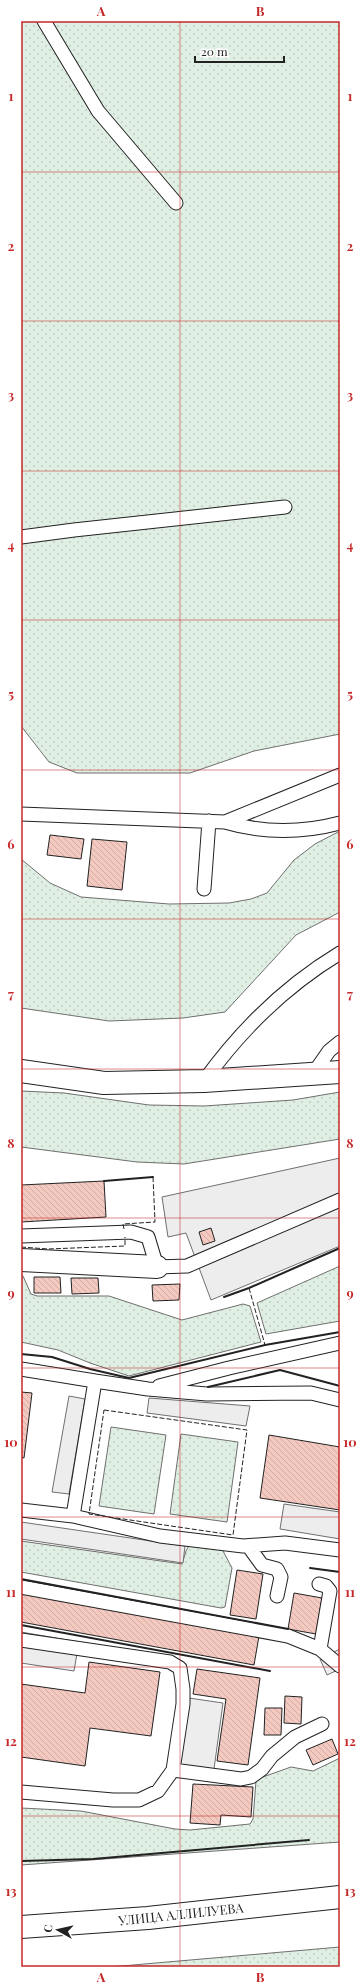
<svg xmlns="http://www.w3.org/2000/svg" width="361" height="1988" font-family="'Playfair Display',serif">
	<style>
		.green { fill: url(#green-dots); stroke: #6f6f6f }
		.parking { fill: #ededed; stroke: #6f6f6f }
		.building { fill: url(#building-back-hatch); stroke: #222 }
		.lines { fill: none; stroke-linecap: round; stroke-linejoin: round }
		.service-casing { stroke: #222; stroke-width: 15 }
		.minor-casing { stroke: #222; stroke-width: 24 }
		.primary-casing { stroke: #222; stroke-width: 24 }
		.service { stroke: #fff; stroke-width: 13 }
		.minor { stroke: #fff; stroke-width: 22 }
		.primary { stroke: #fff; stroke-width: 22 }
		.fence { stroke: #222; stroke-width: 1; stroke-dasharray: 5 2; stroke-linecap: butt }
		.wall { stroke: #222; stroke-width: 2 }
		.grid { fill: none; stroke: #c62828; stroke-width: 1; stroke-opacity: 0.55 }
		.labels { text-anchor: middle; stroke-width: 3; stroke-linejoin: round; paint-order: stroke }
		.street-label { font-size: 13px; fill: #222; stroke: #fff }
		.neatline { fill: none; stroke: #c62828; stroke-width: 1.5 }
		.grid-label { font-size: 13px; text-anchor: middle; font-weight: bold; fill: #c62828 }
	</style>
	<defs>
		<pattern id="green-dots" width="8" height="8" patternUnits="userSpaceOnUse"><rect width="8" height="8" fill="#e0efe3"/><path d="M2 2h.1M6 6h.1" fill="none" stroke="#c0cdc2" stroke-width="1.8" stroke-linecap="round"/></pattern>
		<pattern id="building-back-hatch" width="6" height="6" patternUnits="userSpaceOnUse"><rect width="6" height="6" fill="#f3c9c0"/><path d="M-1 5l2 2M0 0l6 6M5-1l2 2" fill="none" stroke="#d0aca5"/></pattern>
	</defs>
	<rect width="100%" height="100%" fill="#fff"/>
	<path class="green" d="M21,21H340V734L254,751L190,773H77L49,762L21,726Z
		M340,831V912L296,935L225,1012L183,1018L109,1021L21,1008V859L50,883L81,897L169,904L229,903L251,899L267,893L294,860L315,844Z
		M21,1091L64,1093L149,1105L204,1106L293,1100L340,1092V1139L184,1164L137,1162L21,1147Z
		M340,1266V1321L266,1334L257,1303Z
		M21,1275L23,1276L31,1294L37,1296H109L182,1320L243,1304L250,1306L261,1342L129,1376L90,1363L58,1350L21,1342Z
		M111,1427L166,1435L154,1514L99,1506Z
		M181,1434L238,1442L227,1522L170,1514Z
		M193,1538L222,1549L232,1568L225,1607L221,1608L21,1572V1541L182,1564L186,1551Z
		M340,1758V1842L21,1865V1808L81,1811L175,1829L190,1830L250,1824L253,1819L256,1781L260,1778L291,1767L313,1771Z
		M340,1947V1967H110Z"/>
	<path class="parking" d="M340,1158V1246L211,1300L186,1233L168,1237L162,1197Z
		M69,1396L85,1399L69,1494L52,1492Z
		M149,1398L250,1406L246,1426L147,1413Z
		M284,1504L340,1512V1539L280,1529Z
		M21,1522L185,1546L183,1563L21,1539Z
		M21,1632L79,1642L74,1671L21,1663Z
		M340,1649V1669L327,1675L320,1659Z
		M189,1698L223,1703L214,1769L180,1765Z"/>
	<path class="building" d="M50,835L84,839L81,859L47,855Z
		M92,839L127,842L122,890L87,886Z
		M104,1181L106,1217L21,1222V1185Z
		M211,1228L215,1241L203,1245L199,1232Z
		M34,1277H60L61,1293H34Z
		M71,1278H98L99,1293L72,1294Z
		M180,1284L179,1300L153,1301L152,1285Z
		M21,1392L32,1393L24,1458L21,1457Z
		M269,1435L340,1447V1510L260,1498Z
		M237,1570L263,1574L256,1619L230,1615Z
		M21,1592L259,1636L254,1665L21,1622Z
		M294,1593L322,1598L316,1634L288,1629Z
		M89,1662L160,1672L151,1736L90,1728L85,1766L21,1757V1684L85,1693Z
		M197,1669L260,1678L248,1765L217,1761L226,1699L193,1694Z
		M285,1696L302,1697L301,1724L284,1723Z
		M265,1708H282L281,1735H264Z
		M332,1739L338,1754L313,1765L306,1750Z
		M193,1784L253,1787L251,1817L221,1815L220,1825L190,1823Z"/>
	<g class="lines">
		<defs>
			<path id="service" d="M44,21L98,111L176,203
				M21,537L74,530L285,507
				M21,814L225,822L340,775
				M225,822C262,833 302,833 340,823
				M204,889L209,821
				M313,1074L329,1051L340,1042
				M204,1081C240,1031 287,985 340,953
				M21,1236L131,1232L148,1237L157,1267L187,1266L340,1200
				M21,1369L95,1381L73,1516L21,1510
				M95,1381L148,1389L207,1394L311,1393L340,1400
				M159,1386L229,1368L340,1343
				M73,1516L160,1536L243,1546L285,1543L340,1550
				M249,1547L262,1565L277,1569L281,1577L277,1596
				M319,1584L326,1586L330,1591L320,1649
				M21,1587L288,1636L320,1649L340,1666
				M21,1640L170,1662L180,1668L183,1689V1704L173,1770L158,1791L139,1800H113L21,1792
				M173,1770L241,1779L251,1777L262,1769L272,1756L295,1737L322,1724"/>
			<path id="minor" d="M21,1071L104,1083L204,1081L340,1072
				M21,1260L157,1267"/>
			<path id="primary" d="M21,1927L148,1918L340,1897"/>
		</defs>
		<use href="#service" class="service-casing"/>
		<use href="#minor" class="minor-casing"/>
		<use href="#primary" class="primary-casing"/>
		<use href="#service" class="service"/>
		<use href="#minor" class="minor"/>
		<use href="#primary" class="primary"/>
		<path class="fence" d="M124,1229L123,1224L155,1222L153,1177
			M21,1247L48,1249L125,1246V1237
			M249,1288L265,1345
			M104,1410L247,1430L233,1535L89,1514Z"/>
		<path class="wall" d="M104,1181L153,1177
			M224,1297L249,1288L340,1248
			M21,1354L52,1357L90,1369L129,1378L265,1345L340,1332
			M208,1387L280,1370L340,1386
			M310,1568L340,1572
			M21,1579L288,1629
			M21,1625L270,1671
			M21,1861L93,1859L309,1840"/>
	</g>
	<path class="grid" d="M180,21V1967M21,172H340M21,321H340M21,471H340M21,620H340M21,770H340M21,919H340M21,1069H340M21,1218H340M21,1368H340M21,1517H340M21,1667H340M21,1816H340"/>
	<g class="labels">
		<g class="street-label">
			<text transform="translate(181 1914) rotate(-6)" y="5">УЛИЦА АЛЛИЛУЕВА</text>
		</g>
	</g>
	<rect width="361" height="1988" fill="none" stroke="#ffffff" stroke-width="44"/>
	<g transform="translate(58 1930) rotate(278)" stroke="#ffffff" stroke-width="3" paint-order="stroke">
	<path d="M0-3L7 15L0 10L-7 15Z" fill="#222222"/>
	<text y="-6" font-size="11" font-weight="bold" text-anchor="middle" fill="#222222">С</text>
	</g>
	<path d="M195 56v6h89v-6" fill="none" stroke="#222222" stroke-width="2"/>
	<text x="201" y="56" font-size="12" fill="#222222" stroke="#ffffff" stroke-width="3" paint-order="stroke">20 m</text>
	<rect x="22" y="22" width="317" height="1944" class="neatline"/>
	<g class="grid-label">
		<text x="101" y="16">A</text>
		<text x="260" y="16">B</text>
		<text x="11" y="101">1</text>
		<text x="350" y="101">1</text>
		<text x="11" y="251">2</text>
		<text x="350" y="251">2</text>
		<text x="11" y="400">3</text>
		<text x="350" y="400">3</text>
		<text x="11" y="550">4</text>
		<text x="350" y="550">4</text>
		<text x="11" y="699">5</text>
		<text x="350" y="699">5</text>
		<text x="11" y="849">6</text>
		<text x="350" y="849">6</text>
		<text x="11" y="999">7</text>
		<text x="350" y="999">7</text>
		<text x="11" y="1148">8</text>
		<text x="350" y="1148">8</text>
		<text x="11" y="1298">9</text>
		<text x="350" y="1298">9</text>
		<text x="11" y="1447">10</text>
		<text x="350" y="1447">10</text>
		<text x="11" y="1597">11</text>
		<text x="350" y="1597">11</text>
		<text x="11" y="1746">12</text>
		<text x="350" y="1746">12</text>
		<text x="11" y="1896">13</text>
		<text x="350" y="1896">13</text>
		<text x="101" y="1982">A</text>
		<text x="260" y="1982">B</text>
	</g>
</svg>
